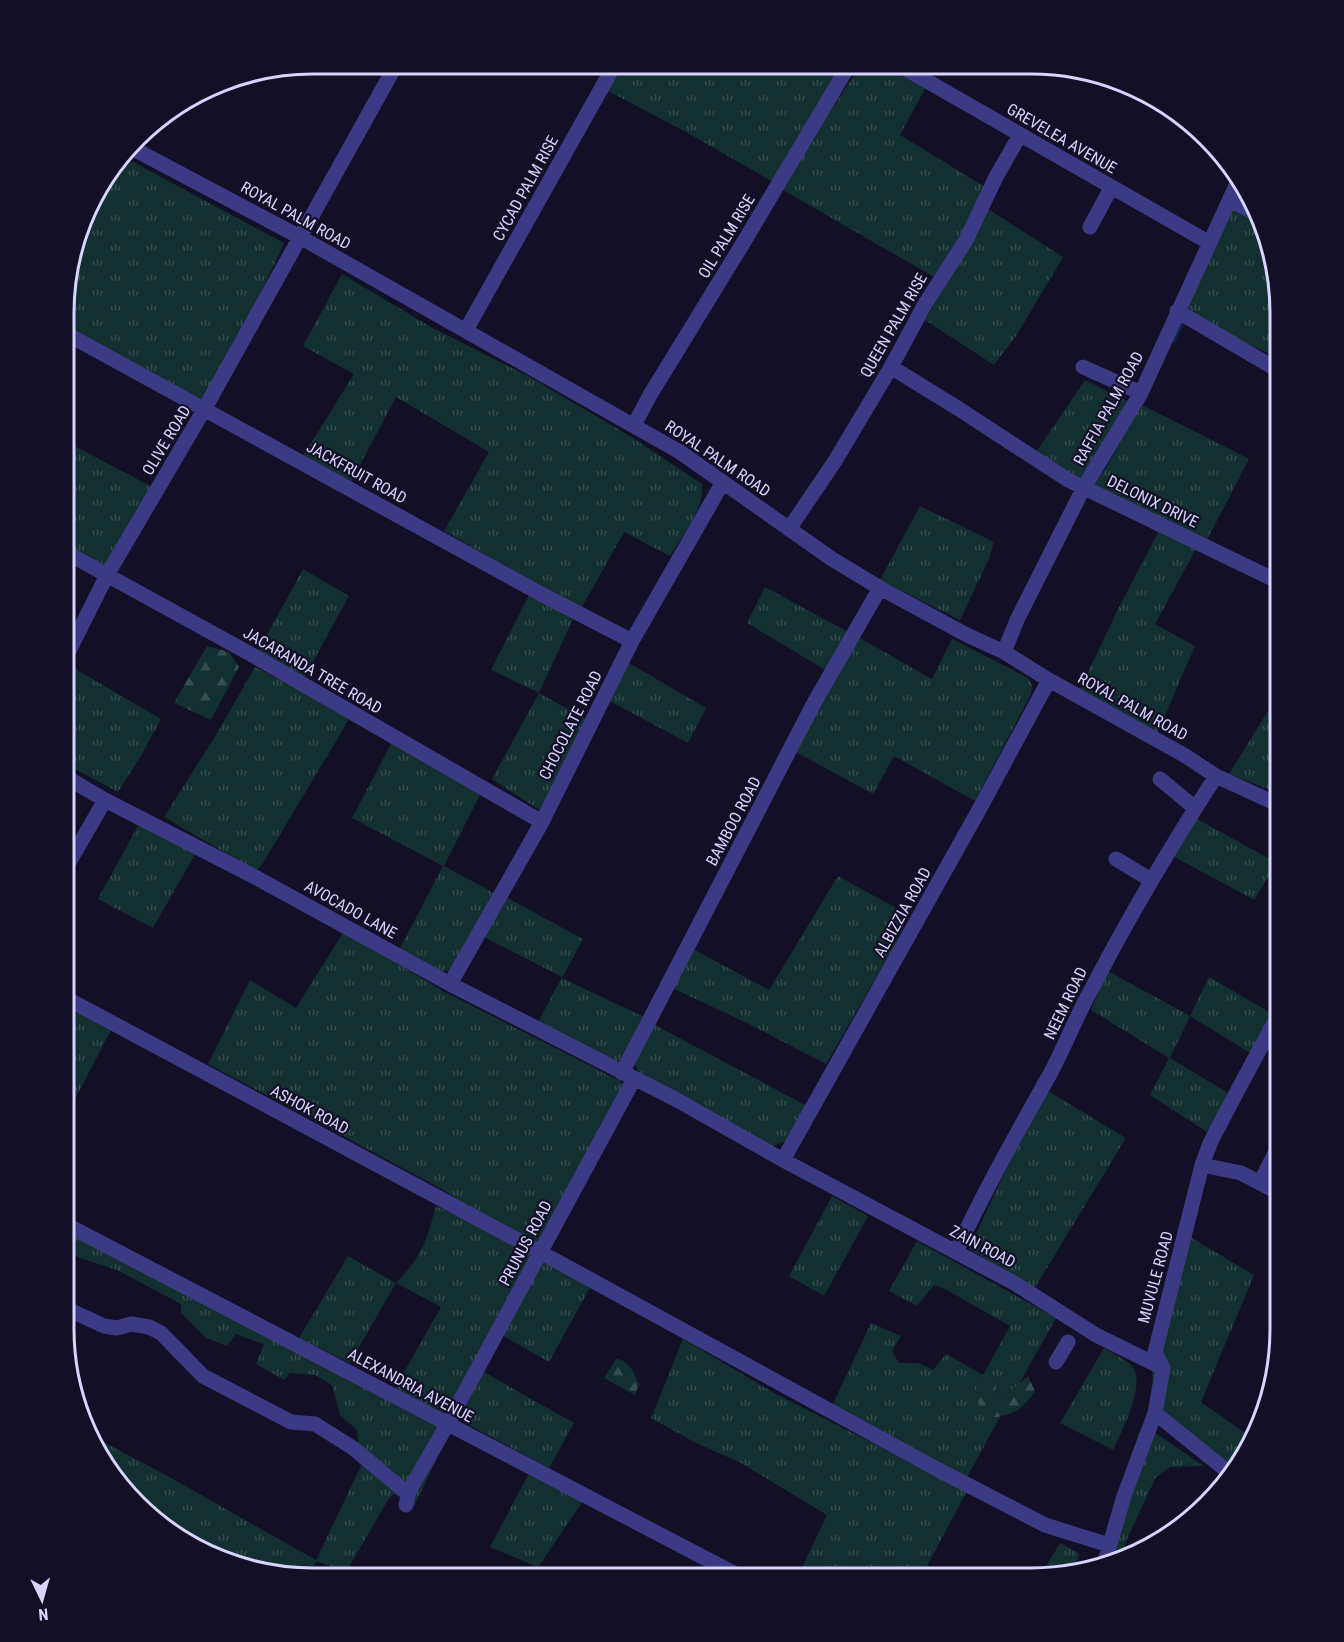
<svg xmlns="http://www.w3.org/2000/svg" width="1344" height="1642" font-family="'Roboto Condensed',sans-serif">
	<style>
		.grass { fill: url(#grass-tufts) }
		.forest { fill: url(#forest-firs) }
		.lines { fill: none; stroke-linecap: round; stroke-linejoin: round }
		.stream { stroke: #0c2248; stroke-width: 4.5 }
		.minor { stroke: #3d3a85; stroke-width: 15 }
		.labels { text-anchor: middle; stroke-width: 4.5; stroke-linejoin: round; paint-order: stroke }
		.street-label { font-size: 16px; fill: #d9d4ff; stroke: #130f26 }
		.rim { fill: none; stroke: #d9d4ff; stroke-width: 3 }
	</style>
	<defs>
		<pattern id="grass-tufts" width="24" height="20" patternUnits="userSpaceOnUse" patternTransform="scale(1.5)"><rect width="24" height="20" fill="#12302f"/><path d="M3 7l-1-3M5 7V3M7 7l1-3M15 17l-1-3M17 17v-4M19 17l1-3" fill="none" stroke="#344d4e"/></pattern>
		<pattern id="forest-firs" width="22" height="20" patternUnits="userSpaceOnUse" patternTransform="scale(1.5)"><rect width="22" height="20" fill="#12302f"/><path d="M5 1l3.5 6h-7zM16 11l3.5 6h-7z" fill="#344d4e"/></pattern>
	</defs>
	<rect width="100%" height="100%" fill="#130f26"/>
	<path class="grass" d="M624,64L846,65L773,182L686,132L608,91Z
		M861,65H882L926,87L900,135L985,187L966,228L934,277L783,190L817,131Z
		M122,156L284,243L252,312L201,400L65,325V280L96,188Z
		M1228,208L1263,224C1280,267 1281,313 1281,359L1201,323L1188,312L1187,307Z
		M988,209L1063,257L1016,336L994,365L925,320Z
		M342,274L431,327L530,377L633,438L702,484C705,509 682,535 670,556L624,532L582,607L545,589L444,531L489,452L396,397L351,482L303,456L354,374L303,346Z
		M1085,380L1131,403L1085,475L1080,478L1034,455Z
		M1142,405L1249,459L1206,542L1090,484Z
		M65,441L152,487L104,567L65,546Z
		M920,506L994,542L989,559L960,620L880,580Z
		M1160,529L1197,547L1155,624L1195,646L1157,734L1080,689L1118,609Z
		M303,569L349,596L304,678L257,653Z
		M765,587L850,633L827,671L747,623Z
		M530,593L574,617L539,693L595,724L544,813L492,779L539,693L491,670Z
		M858,637L932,679L952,639L1028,678L1032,685L1031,694L975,801L894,756L873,794L796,752Z
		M629,663L706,708L688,743L606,699Z
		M72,667L161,719L141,756L118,792L64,763V681Z
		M255,667L351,716L263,863L256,871L164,817L219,730Z
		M1280,685L1281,686V794L1229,774L1273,703Z
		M393,740L482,791L444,866L494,893L453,969C437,977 414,958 399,950L443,866L352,818Z
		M1197,819L1277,863L1254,900L1171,855Z
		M140,822L197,851L153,928L98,899Z
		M838,876L909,915L892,950L826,1064L749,1024L672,988L693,949L769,990Z
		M504,896L583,939L562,978L644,1017L623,1059L612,1063L537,1024L562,977L482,936Z
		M344,931L441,990L630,1086L543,1255L440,1188L208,1064L250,980L296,1008Z
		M1108,971L1190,1016L1209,977L1271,1013L1250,1053L1190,1016L1170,1058L1230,1094L1207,1132L1150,1095L1169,1058L1091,1010Z
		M64,1002L112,1028L71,1107L63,1103Z
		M655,1025L807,1106L785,1141L774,1146H765L751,1139L704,1106L642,1077L634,1063Z
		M1048,1091L1126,1138L1034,1289L969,1249L1022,1135Z
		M832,1196L868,1216L824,1296L789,1276Z
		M436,1206L486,1228L531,1255L449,1412L443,1413L395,1388L441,1307L396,1283L350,1363L299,1338L348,1256L396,1283C423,1255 426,1242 436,1206Z
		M63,1228L450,1432L414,1506L394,1494L388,1500L346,1572L317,1561L305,1578H296L233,1566L174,1537L96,1454L88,1434L164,1474L316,1560L361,1466L357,1430L340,1415L332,1385L315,1375L290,1373L284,1380L256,1364L264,1344L236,1334L227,1346L206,1338L181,1313V1304L117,1270L80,1258L63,1249Z
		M1190,1237L1254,1275L1201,1402L1248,1435L1225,1466L1163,1425L1154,1397L1152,1373Z
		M917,1241L1056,1318L1019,1384L997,1402L995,1392L997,1381L983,1376L976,1383L1001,1415L966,1479L832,1406L871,1323L901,1336L892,1351L899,1363H919L933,1370L946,1354L983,1375L1010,1326L947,1290L934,1285L917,1306L889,1291Z
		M543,1258L591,1286L549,1362L500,1334Z
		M683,1339L774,1393L967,1491L926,1568L944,1578H797L827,1515L741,1463L694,1442L651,1418Z
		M1104,1348C1112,1353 1125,1359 1132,1366C1147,1383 1121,1433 1113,1450L1060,1423Z
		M482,1371L574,1423L549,1468L465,1423L463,1415Z
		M1149,1429L1204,1466L1170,1467L1156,1477L1126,1541L1123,1556L1103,1562L1108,1531L1139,1433Z
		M529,1473L583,1501L538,1567L490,1547Z
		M1060,1543L1079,1553L1075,1570L1047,1578H1039Z"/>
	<path class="forest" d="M207,646L229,652L239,667L211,720L174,703Z
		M616,1359C629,1360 634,1373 639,1384L635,1395L604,1378Z
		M983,1375L997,1381L995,1392L997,1402L1028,1376L1035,1391C1022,1411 1012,1415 989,1418C976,1407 977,1400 976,1384Z"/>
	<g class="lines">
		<path class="stream" d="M1173,341L1183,322
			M1101,473L1115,449"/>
		<path class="minor" d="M899,65L1208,242
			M130,147L300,237L680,452L832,559L880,588L967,635L1004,652L1049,680L1184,755L1216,776L1281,806
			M1230,200L1259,215
			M1090,227L1111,188
			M1177,311L1281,372
			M466,330L615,64
			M65,333L541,594L632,641
			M891,367L959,409L1068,480L1281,583
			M1083,367L1141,393
			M634,425L650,395L745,240L849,65
			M789,529L835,461L891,367L925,304L966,240L996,177L1020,135
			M65,552L254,656L542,822
			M1004,652L1017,620L1084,487L1141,393L1239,179
			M64,661L107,575L205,408L397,63
			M64,776L105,800L257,878L450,984L677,1100L783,1160L1016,1284L1096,1335L1163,1368
			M1160,779L1195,808
			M1116,859L1151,880
			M64,871L105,800
			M450,984L542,822L632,641L723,482
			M64,997L540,1252L933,1467L1045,1525L1109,1545
			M622,1073L814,703L880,588
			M783,1160L980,808L1049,680
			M1202,1165L1241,1173L1281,1194
			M1260,1183L1275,1153
			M63,1223L743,1578
			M956,1252C984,1191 1017,1133 1050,1074C1064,1048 1075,1019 1090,992C1128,918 1171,846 1216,776
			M63,1307L104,1326L117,1328L131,1324L149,1327L161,1333L203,1376L291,1422L315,1424L353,1448L402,1489L409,1491
			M1056,1362L1068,1342
			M1155,1413L1232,1475
			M406,1505L409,1491L447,1425L634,1079
			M1105,1561L1124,1496L1155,1413L1163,1368L1155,1352L1202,1165L1211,1141L1241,1084L1281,1010"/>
	</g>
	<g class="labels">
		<g class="street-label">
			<text transform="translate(1062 138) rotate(30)" y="6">GREVELEA AVENUE</text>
			<text transform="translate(525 188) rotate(-61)" y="6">CYCAD PALM RISE</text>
			<text transform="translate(296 215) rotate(29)" y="6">ROYAL PALM ROAD</text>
			<text transform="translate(726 236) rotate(-59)" y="6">OIL PALM RISE</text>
			<text transform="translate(893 325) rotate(-60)" y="6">QUEEN PALM RISE</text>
			<text transform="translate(1108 408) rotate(-61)" y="6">RAFFIA PALM ROAD</text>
			<text transform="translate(166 440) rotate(-59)" y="6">OLIVE ROAD</text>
			<text transform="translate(718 458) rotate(34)" y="6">ROYAL PALM ROAD</text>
			<text transform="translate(357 472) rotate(29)" y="6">JACKFRUIT ROAD</text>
			<text transform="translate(1153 501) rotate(26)" y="6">DELONIX DRIVE</text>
			<text transform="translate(313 670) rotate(30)" y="6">JACARANDA TREE ROAD</text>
			<text transform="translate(1133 706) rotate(29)" y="6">ROYAL PALM ROAD</text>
			<text transform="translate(570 725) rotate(-63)" y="6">CHOCOLATE ROAD</text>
			<text transform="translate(733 821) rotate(-62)" y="6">BAMBOO ROAD</text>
			<text transform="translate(351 909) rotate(29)" y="6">AVOCADO LANE</text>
			<text transform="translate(902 912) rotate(-61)" y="6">ALBIZZIA ROAD</text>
			<text transform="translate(1065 1003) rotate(-64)" y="6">NEEM ROAD</text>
			<text transform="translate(310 1109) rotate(28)" y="6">ASHOK ROAD</text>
			<text transform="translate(525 1243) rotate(-62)" y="6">PRUNUS ROAD</text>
			<text transform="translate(983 1246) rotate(28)" y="6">ZAIN ROAD</text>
			<text transform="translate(1155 1277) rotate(-75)" y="6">MUVULE ROAD</text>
			<text transform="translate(411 1385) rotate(28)" y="6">ALEXANDRIA AVENUE</text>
		</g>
	</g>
	<path d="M0 0H1344V1642H0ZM313 74H1031A239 239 0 0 1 1270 313V1329A239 239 0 0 1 1031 1568H313A239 239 0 0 1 74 1329V313A239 239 0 0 1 313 74Z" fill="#130f26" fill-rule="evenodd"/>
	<path class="rim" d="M313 74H1031A239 239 0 0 1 1270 313V1329A239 239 0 0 1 1031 1568H313A239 239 0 0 1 74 1329V313A239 239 0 0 1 313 74Z"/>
	<g transform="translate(42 1600) rotate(175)" stroke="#130f26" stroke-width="4.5" paint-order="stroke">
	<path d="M0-4.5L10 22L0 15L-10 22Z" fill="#d9d4ff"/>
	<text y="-9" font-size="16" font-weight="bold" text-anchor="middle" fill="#d9d4ff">N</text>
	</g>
</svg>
